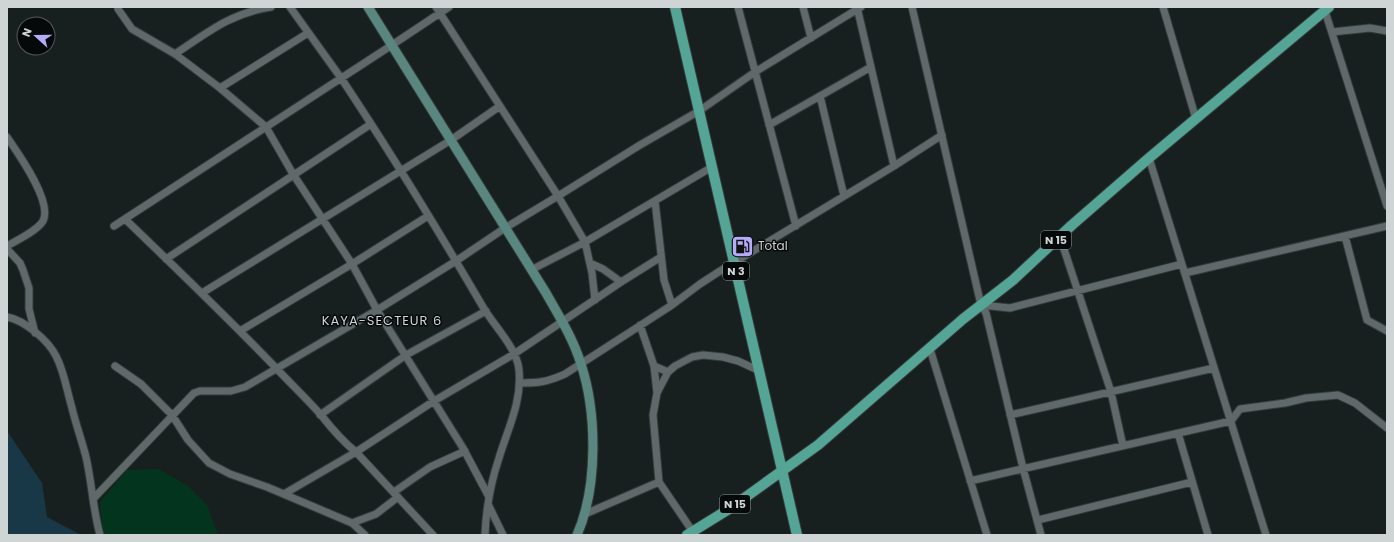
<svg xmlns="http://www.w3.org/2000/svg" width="1394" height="542" font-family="Poppins,sans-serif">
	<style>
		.green { fill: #03341e }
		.water { fill: #183848 }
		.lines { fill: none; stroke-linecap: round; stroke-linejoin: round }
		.minor-casing { stroke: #353a3a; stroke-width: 9 }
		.secondary-casing { stroke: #353a3a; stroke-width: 11 }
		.primary-casing { stroke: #353a3a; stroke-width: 12 }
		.minor { stroke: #5f6969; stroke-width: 7 }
		.secondary { stroke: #59877f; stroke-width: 9 }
		.primary { stroke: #54a595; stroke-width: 10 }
		.labels { text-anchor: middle; stroke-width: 3; stroke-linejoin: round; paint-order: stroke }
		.shield { fill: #060909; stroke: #939797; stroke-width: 1 }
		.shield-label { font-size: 11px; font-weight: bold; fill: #cfd4d4 }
		.poi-label { font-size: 12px; fill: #cfd4d4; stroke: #060909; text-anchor: start }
		.neighbourhood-label { font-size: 13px; letter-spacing: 1px; fill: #cfd4d4; stroke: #060909 }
	</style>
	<rect width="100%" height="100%" fill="#17201f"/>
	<path class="green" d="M159,469L188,486L207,505L218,535H103L100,502L127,470Z"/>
	<path class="water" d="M7,431L42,483L47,517L81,535H7Z"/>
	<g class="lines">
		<defs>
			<path id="minor" d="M290,7C307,31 324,54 341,78C391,153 438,230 483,307C494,326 517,348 519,370C522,402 508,428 499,458C491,482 486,509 485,535
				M436,7L558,196L585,242L592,273L595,300
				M738,7L796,226
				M803,7L811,38
				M857,7L894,166
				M912,7L981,305L986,313L1023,468L1041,535
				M1163,7L1196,119
				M1324,8L1387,206
				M118,9L132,29L175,54L220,88L266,127L293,174L352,264L377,310L463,448L489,497
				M1332,32L1370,28L1387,31
				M175,54C208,32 231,13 271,7
				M220,88L308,33
				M820,96L844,196
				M769,125L871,67
				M7,137C18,153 53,202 43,221C37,231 17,240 7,246
				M1149,158L1266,535
				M655,201L664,280L672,305
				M125,219C176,268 227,317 277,369C291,384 307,399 321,415C332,429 342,441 356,452L433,535
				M114,226L392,45L449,7
				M1345,236L1367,320L1387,331
				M1060,237L1111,392L1123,446
				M7,249L20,263L23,270L29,288V309L35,333
				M166,259L371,124
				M590,263L603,269L621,282
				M531,270L585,242L712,167
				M1185,273L1387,226
				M202,293L451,140L500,106
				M981,305L1010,308L1182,264
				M7,317C24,320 48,340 56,356C64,371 67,391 72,408C76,425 82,441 86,457C92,483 93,510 100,535
				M640,325L654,366L657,393
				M240,331L352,264L428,216
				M930,349L987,535
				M115,366L141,384L172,415L188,440L209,463L230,474L267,487L352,523L365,535
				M654,366L668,372
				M520,383C539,383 547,382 565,374L672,305L700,284L720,271L894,166L942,135
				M320,415L406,355L486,311
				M1010,415L1214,368
				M1178,433L1208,535
				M970,481L1231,421L1240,409L1285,403L1306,398L1338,395L1355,403L1387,428
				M394,492L430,467L465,451
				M284,494L356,452L434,401L514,354L621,282L661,257
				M93,499L194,393L200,391H231L245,387L377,310L456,261L505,228L558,196L640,145L699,111L755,72L861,7
				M488,504L503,535
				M585,514L659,482
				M1038,520L1192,482
				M352,523L376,514L398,497
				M693,532L659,482L653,415L657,393L668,372L675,366L692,357L703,355L723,357L738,361L760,371"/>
			<path id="secondary" d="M368,7L546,293C559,316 573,338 581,364C597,413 598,487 577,535"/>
			<path id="primary" d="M675,7L797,535
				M687,535L729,509L818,445L963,319L1013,280L1072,225L1149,158L1329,7"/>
		</defs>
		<use href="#minor" class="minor-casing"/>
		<use href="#secondary" class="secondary-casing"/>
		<use href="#primary" class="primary-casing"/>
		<use href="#minor" class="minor"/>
		<use href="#secondary" class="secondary"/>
		<use href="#primary" class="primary"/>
	</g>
	<defs>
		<symbol id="fuel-square" viewBox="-11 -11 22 22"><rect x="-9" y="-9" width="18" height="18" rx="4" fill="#b4acf9" stroke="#060909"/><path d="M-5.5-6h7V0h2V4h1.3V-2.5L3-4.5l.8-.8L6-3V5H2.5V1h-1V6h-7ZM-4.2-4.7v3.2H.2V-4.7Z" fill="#111"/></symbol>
	</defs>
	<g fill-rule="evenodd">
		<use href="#fuel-square" x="730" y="234" width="25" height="25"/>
	</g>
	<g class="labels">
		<g class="shield">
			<rect x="1041" y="231" width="30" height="18" rx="3"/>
			<rect x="723" y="262" width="26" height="18" rx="3"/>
			<rect x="720" y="495" width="30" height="18" rx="3"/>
		</g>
		<g class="shield-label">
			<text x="1056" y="244">N 15</text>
			<text x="736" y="275">N 3</text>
			<text x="735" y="508">N 15</text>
		</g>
		<g class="poi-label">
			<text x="758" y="250">Total</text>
		</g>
		<g class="neighbourhood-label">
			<text x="382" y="325">KAYA-SECTEUR 6</text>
		</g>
	</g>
	<rect width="1394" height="542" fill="none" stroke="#cfd4d4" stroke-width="16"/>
	<g transform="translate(36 36) rotate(291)"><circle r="19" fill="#060909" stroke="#565a5a"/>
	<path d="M0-3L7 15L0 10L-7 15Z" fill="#b4acf9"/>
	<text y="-6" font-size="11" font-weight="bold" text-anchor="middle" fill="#cfd4d4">N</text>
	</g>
</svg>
